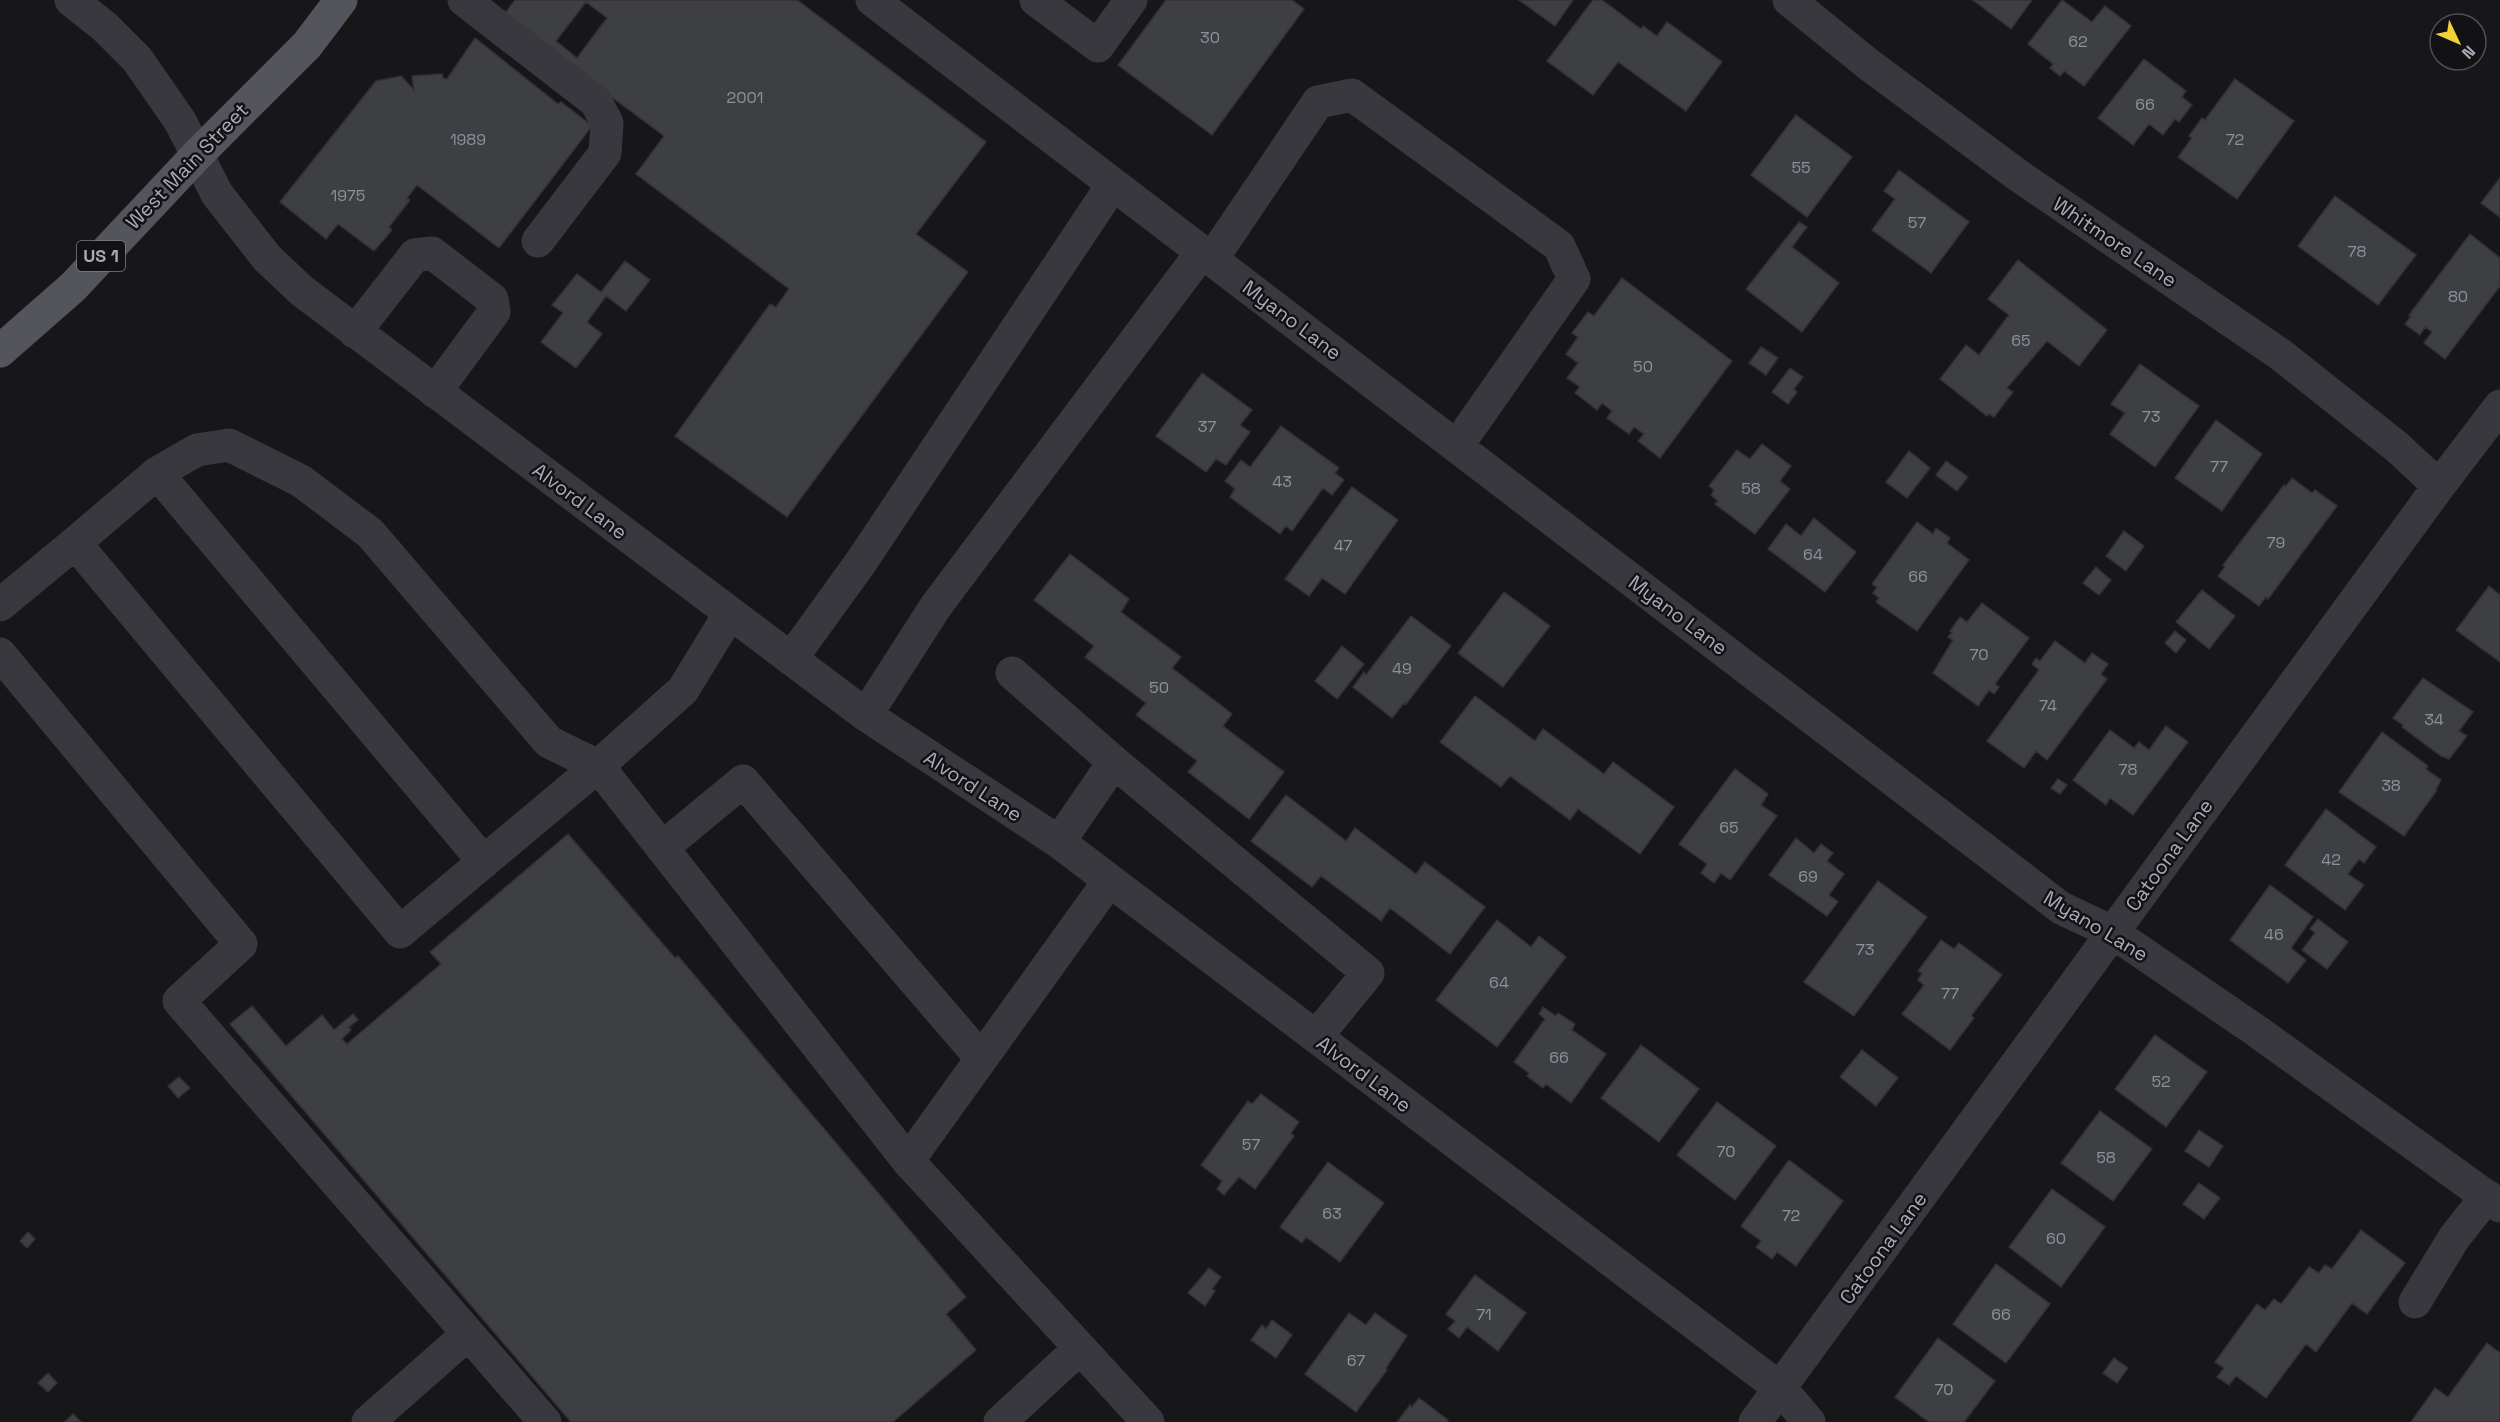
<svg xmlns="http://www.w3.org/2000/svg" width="2500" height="1422" font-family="'Space Grotesk',sans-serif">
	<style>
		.building { fill: #3e3f43; stroke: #323135; stroke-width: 1.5; fill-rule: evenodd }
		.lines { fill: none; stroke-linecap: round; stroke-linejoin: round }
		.minor { stroke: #38383e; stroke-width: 33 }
		.major { stroke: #54545d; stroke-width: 33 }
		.labels { text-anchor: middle; stroke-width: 5; stroke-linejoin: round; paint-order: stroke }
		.number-label { font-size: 16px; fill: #8e909c }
		.shield { fill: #121214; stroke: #7c7d88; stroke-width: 1.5 }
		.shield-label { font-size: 18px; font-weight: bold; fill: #a9abb9 }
		.street-label { font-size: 20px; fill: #a9abb9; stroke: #121214 }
	</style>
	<rect width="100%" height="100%" fill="#171719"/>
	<path class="building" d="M515,0H797L986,142L916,234L968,272L787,517L675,436L770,304L776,307L789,289L636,174L664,136L503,16ZM586,2L607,18L577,58L556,41Z
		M1166,0H1292L1304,9L1212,135L1118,65Z
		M1519,0H1573L1555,26Z
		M1593,0H1602L1641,29L1643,26L1657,36L1667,22L1722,62L1686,111L1618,62L1593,95L1547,61Z
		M1973,0H2032L2011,29Z
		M2062,0L2092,22L2105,6L2131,26L2084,86L2064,71L2060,76L2050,68L2053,64L2028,44Z
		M475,38L558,104L561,102L592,126L499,248L417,185L407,198L410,200L389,227L392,230L374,251L338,224L326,239L280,202L376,81L401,76L414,90L412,76L442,74L443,78L447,79Z
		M2144,59L2186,91L2182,97L2192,105L2179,122L2175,119L2163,135L2149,124L2133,145L2098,118Z
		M2235,79L2294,121L2237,199L2178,157L2192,138L2189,136L2202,118L2205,120Z
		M1796,115L1852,157L1807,217L1751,175Z
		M1899,170L1969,222L1931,273L1872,230L1895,199L1884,191Z
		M2500,178V217L2481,203Z
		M2335,196L2416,255L2378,305L2298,246Z
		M1799,222L1807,227L1792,247L1839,283L1802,332L1746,289Z
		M2470,234L2500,258V286L2445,359L2424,343L2432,332L2425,327L2420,335L2405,324L2411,316L2409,315Z
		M2018,260L2107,330L2079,366L2047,341L2007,388L2013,392L1994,417L1989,414L1987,416L1940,379L1966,345L1979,355L2009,315L1988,299Z
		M625,261L650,280L626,311L606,296L587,322L602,334L576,368L541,342L563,313L552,305L577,274L601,292Z
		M1622,278L1732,361L1660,458L1638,441L1644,434L1634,427L1629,434L1607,418L1612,411L1602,403L1597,410L1575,393L1580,387L1567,378L1578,363L1566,354L1578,337L1572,333L1588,312L1594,316Z
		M1761,347L1778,358L1766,375L1749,363Z
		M2140,364L2199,406L2155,467L2110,434L2125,413L2111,404Z
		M1790,368L1803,377L1794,389L1797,392L1788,404L1772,392Z
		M1202,373L1252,410L1240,425L1250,432L1226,465L1216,459L1206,472L1156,436Z
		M2216,420L2262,454L2222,511L2175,478Z
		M1281,426L1339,468L1335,473L1344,480L1332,495L1323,488L1292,531L1286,526L1280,534L1230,497L1235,489L1225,481L1241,460L1250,467Z
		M1762,444L1791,466L1780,481L1790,489L1755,534L1715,504L1718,501L1711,495L1714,490L1709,486L1737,450L1750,459Z
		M1909,451L1930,468L1907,498L1886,482Z
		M1946,461L1968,477L1957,491L1936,475Z
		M2292,478L2312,493L2315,490L2337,506L2268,599L2266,597L2259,606L2218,576L2225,567L2223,565L2284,485L2286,486Z
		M1352,487L1398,520L1345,594L1322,578L1309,596L1285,579Z
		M1814,518L1856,552L1825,592L1768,549L1786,524L1801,536Z
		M1917,522L1933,534L1936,528L1950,538L1947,543L1969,560L1917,631L1876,602L1879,598L1873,593L1877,587L1872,584Z
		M2124,531L2144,546L2126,571L2106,556Z
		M1070,554L1129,599L1121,612L1181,657L1172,668L1232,714L1223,726L1284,772L1249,819L1188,772L1197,761L1136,715L1146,703L1085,657L1094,646L1034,600Z
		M2096,567L2111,580L2099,595L2083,583Z
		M2489,586L2500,595V662L2456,630Z
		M2202,590L2235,616L2209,649L2176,622Z
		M1504,592L1550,626L1503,687L1458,653Z
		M1982,603L2029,638L1995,684L1999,687L1994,694L1989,690L1978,706L1933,673L1953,640L1948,637L1952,632L1950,631L1960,617L1967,622Z
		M1411,616L1451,646L1406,704L1404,703L1392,718L1353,687L1364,672L1366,675Z
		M2175,631L2186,640L2176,653L2165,643Z
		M2055,641L2085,663L2092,653L2108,664L2101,674L2107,679L2047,760L2036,751L2024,768L1987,741L2039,670L2032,664L2036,658L2040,661Z
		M1342,646L1364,664L1337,699L1315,681Z
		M2423,678L2473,712L2459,731L2467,736L2449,759L2441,756L2402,727L2403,725L2393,718Z
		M1475,696L1535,741L1543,729L1604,774L1613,762L1674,807L1640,854L1578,809L1570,820L1510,776L1501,787L1440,742Z
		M2166,726L2188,742L2133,815L2110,798L2106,805L2073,780L2110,730L2134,748L2139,742L2149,750Z
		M2382,732L2428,766L2426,769L2441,780L2436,789L2437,790L2404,836L2339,792Z
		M1735,769L1768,794L1761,805L1777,816L1730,880L1721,873L1714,883L1701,873L1707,864L1679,844Z
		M2058,779L2067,785L2060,794L2051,788Z
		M1286,795L1346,841L1355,828L1416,874L1425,862L1485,907L1450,954L1390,908L1381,921L1321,876L1312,887L1251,841Z
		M2326,809L2376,847L2364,863L2359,859L2348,874L2364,885L2345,910L2285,865Z
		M568,834L675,958L678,956L966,1297L946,1314L976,1350L893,1422H571L230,1024L252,1006L286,1046L322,1015L334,1030L353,1014L358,1020L349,1027L351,1030L342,1039L347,1044L441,964L430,952Z
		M1796,838L1814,853L1821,844L1833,853L1827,861L1844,874L1829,895L1838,902L1827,916L1769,875Z
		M1878,881L1927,917L1854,1016L1804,982Z
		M2270,885L2313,917L2291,948L2306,960L2288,983L2230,940Z
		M2318,919L2348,942L2327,969L2302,950L2315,933L2310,929Z
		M1497,920L1531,947L1539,936L1566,957L1497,1047L1436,1000Z
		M1941,940L1954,949L1959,943L2002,975L1971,1016L1974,1018L1950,1050L1902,1014L1924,985L1918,980L1922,973L1918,971Z
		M1543,1007L1556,1016L1558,1013L1575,1024L1572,1030L1606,1054L1571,1103L1546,1084L1543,1088L1527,1076L1529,1073L1514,1062L1545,1019L1539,1014Z
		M2155,1035L2207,1072L2166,1127L2115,1089Z
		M1641,1045L1699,1089L1659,1142L1601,1098Z
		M1862,1050L1898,1078L1876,1106L1840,1077Z
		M179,1077L190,1088L178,1098L168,1086Z
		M1261,1094L1299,1122L1291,1133L1294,1136L1255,1189L1239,1177L1224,1195L1217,1189L1222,1181L1201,1165L1248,1101L1252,1104Z
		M1717,1102L1776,1146L1735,1200L1677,1155Z
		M2100,1111L2152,1149L2113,1201L2061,1163Z
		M2199,1130L2223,1146L2209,1167L2185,1151Z
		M1789,1160L1843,1201L1796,1266L1777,1252L1772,1259L1756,1247L1761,1241L1741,1226Z
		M1328,1162L1384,1203L1340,1262L1306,1237L1302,1243L1280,1227Z
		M2199,1183L2220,1198L2204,1219L2183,1204Z
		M2052,1189L2105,1227L2061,1287L2009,1247Z
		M2361,1230L2405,1263L2367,1314L2352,1303L2316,1352L2306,1344L2266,1398L2236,1376L2229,1385L2217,1377L2224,1368L2215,1362L2257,1304L2265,1310L2274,1299L2281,1304L2309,1267L2319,1273L2325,1265L2332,1269Z
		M28,1232L35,1239L27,1248L20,1241Z
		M1996,1264L2050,1304L2006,1363L1953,1324Z
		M1209,1268L1221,1277L1212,1289L1215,1291L1205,1306L1188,1293Z
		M1475,1275L1526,1313L1498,1351L1467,1327L1459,1338L1448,1329L1455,1321L1446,1314Z
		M1349,1313L1366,1325L1375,1313L1407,1336L1386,1368L1387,1370L1356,1412L1305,1374Z
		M1272,1320L1292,1335L1276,1358L1251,1340L1262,1325L1266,1329Z
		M1938,1338L1995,1381L1964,1422H1929L1895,1397Z
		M2487,1343L2500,1353V1422H2411L2435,1388L2448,1397Z
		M2114,1358L2128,1368L2117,1383L2103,1373Z
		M48,1373L57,1383L48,1392L38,1383Z
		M1419,1398L1448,1420L1447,1422H1397L1410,1405L1412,1407Z
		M73,1414L81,1422H65Z"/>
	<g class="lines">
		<path class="minor" d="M71,0L105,27L137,59L180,121L217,194L267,258L302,291L866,715L1059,842L1781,1389L1809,1422
			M464,0L596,102L607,123L605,153L538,241
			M872,0L2061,908L2112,932L2258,1032L2500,1206
			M1036,0L1098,46L1131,0
			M1789,0L1868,64L2019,176L2281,355L2397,447L2439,486
			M1212,259L1318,102L1352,95L1559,246L1574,279L1457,446
			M355,332L415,255L432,253L492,299L494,312L435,392
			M157,473L197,450L229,445L301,481L370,533L549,742L598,766L908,1161
			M75,543L157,473L484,862
			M0,605L75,543L400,932L598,766L683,690L730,613
			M0,654L241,944L179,1001L545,1422
			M791,659L861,562L1113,184
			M1012,673L1114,762L1059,842
			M866,715L936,606L1202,252
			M1114,762L1368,973L1316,1037
			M662,848L743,781L981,1058
			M1109,881L908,1161L1148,1422
			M2415,1302L2454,1238L2487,1196
			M368,1422L468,1334
			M1000,1422L1079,1349
			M1755,1422L2439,486L2500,406"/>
		<path class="major" d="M0,351L73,287L197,155L307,45L341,0"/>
	</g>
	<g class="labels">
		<g class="number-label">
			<text x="1210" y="43">30</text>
			<text x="2078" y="47">62</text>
			<text x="745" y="103">2001</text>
			<text x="2145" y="110">66</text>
			<text x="468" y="145">1989</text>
			<text x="2235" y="145">72</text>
			<text x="1801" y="173">55</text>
			<text x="348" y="201">1975</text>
			<text x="1917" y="228">57</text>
			<text x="2357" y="257">78</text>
			<text x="2458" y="302">80</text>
			<text x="2021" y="346">65</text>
			<text x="1643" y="372">50</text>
			<text x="2151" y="422">73</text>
			<text x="1207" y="432">37</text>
			<text x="2219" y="472">77</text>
			<text x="1282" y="487">43</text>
			<text x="1751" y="494">58</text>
			<text x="2276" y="548">79</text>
			<text x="1343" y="551">47</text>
			<text x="1813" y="560">64</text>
			<text x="1918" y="582">66</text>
			<text x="1979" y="660">70</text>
			<text x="1402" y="674">49</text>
			<text x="1159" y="693">50</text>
			<text x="2048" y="711">74</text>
			<text x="2434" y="725">34</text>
			<text x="2128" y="775">78</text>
			<text x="2391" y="791">38</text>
			<text x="1729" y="833">65</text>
			<text x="2331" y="865">42</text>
			<text x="1808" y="882">69</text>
			<text x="2274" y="940">46</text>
			<text x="1865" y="955">73</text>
			<text x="1499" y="988">64</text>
			<text x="1950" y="999">77</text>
			<text x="1559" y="1063">66</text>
			<text x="2161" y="1087">52</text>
			<text x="1251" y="1150">57</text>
			<text x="1726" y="1157">70</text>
			<text x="2106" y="1163">58</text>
			<text x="1332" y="1219">63</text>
			<text x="1791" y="1221">72</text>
			<text x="2056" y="1244">60</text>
			<text x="1484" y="1320">71</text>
			<text x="2001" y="1320">66</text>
			<text x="1356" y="1366">67</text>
			<text x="1944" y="1395">70</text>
		</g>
		<rect class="shield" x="77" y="241" width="48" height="30" rx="4.5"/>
		<g class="shield-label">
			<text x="101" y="262">US 1</text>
		</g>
		<g class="street-label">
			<text transform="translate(187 166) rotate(-46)" y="7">West Main Street</text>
			<text transform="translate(2115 242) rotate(34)" y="7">Whitmore Lane</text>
			<text transform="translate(1292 320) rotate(37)" y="7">Myano Lane</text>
			<text transform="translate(580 501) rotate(37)" y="7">Alvord Lane</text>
			<text transform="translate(1678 615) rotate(37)" y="7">Myano Lane</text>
			<text transform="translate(973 786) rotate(33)" y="7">Alvord Lane</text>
			<text transform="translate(2169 855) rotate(-54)" y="7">Catoona Lane</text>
			<text transform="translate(2096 926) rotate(31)" y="7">Myano Lane</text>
			<text transform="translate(1364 1074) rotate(37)" y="7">Alvord Lane</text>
			<text transform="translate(1883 1248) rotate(-54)" y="7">Catoona Lane</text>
		</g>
	</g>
	<g transform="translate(2458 42) rotate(134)"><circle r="28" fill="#121214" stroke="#4e4f56" stroke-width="1.5"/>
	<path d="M0-4.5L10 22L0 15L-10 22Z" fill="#f0d237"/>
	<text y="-9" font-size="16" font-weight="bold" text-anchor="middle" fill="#a9abb9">N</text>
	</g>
</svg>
